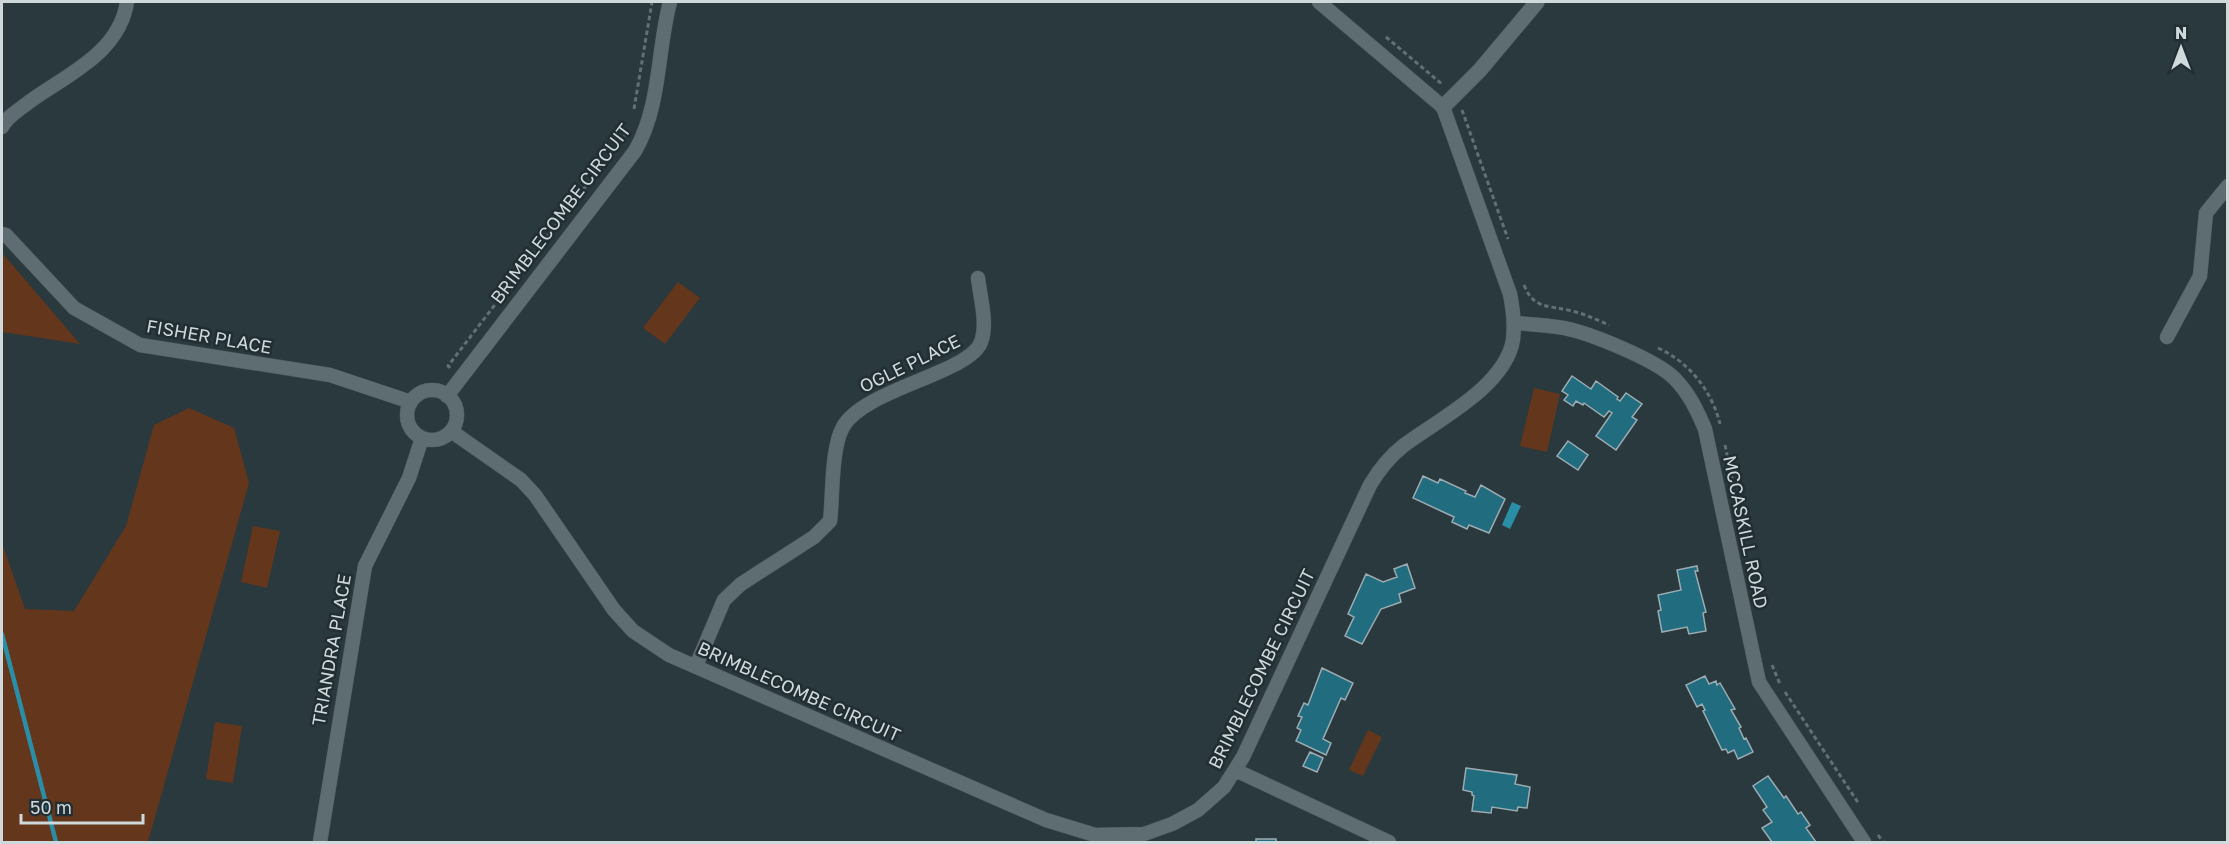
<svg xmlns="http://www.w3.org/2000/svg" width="2229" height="844" font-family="'Golos Text',sans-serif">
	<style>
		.green { fill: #64361c }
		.water { fill: #2a8ea7 }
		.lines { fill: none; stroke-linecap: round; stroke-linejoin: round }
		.stream { stroke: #2a8ea7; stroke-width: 4.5 }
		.building { fill: #216c7f; stroke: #9cacb2; stroke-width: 1.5 }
		.minor-casing { stroke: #4b575b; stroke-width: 15 }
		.tertiary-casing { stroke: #4b575b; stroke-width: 16 }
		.path { stroke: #637073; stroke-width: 3; stroke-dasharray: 4.5 3; stroke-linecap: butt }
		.minor { stroke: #5e6d72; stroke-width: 14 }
		.tertiary { stroke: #5e6d72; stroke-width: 15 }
		.labels { text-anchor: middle; stroke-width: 5; stroke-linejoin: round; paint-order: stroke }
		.street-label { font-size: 18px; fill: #cfd8da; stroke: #212e33 }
	</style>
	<rect width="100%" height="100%" fill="#2a393d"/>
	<path class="green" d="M2,255H4L80,344L2,332Z
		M678,282L700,298L665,344L643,328Z
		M1534,388L1560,394L1547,452L1520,446Z
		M189,408L234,428L249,483L148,842H2V543L25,609L74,611L126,526L154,425Z
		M253,526L280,531L267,588L241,582Z
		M215,722L242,726L233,783L206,779Z
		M1368,730L1382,737L1363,776L1349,770Z"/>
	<path class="water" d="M1512,502L1521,506L1510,529L1502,525Z"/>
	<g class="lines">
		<path class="stream" d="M2,634L56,842"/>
	</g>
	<path class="building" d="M1572,376L1591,389L1596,381L1618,397L1617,399L1620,401L1626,393L1642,404L1632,417L1637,420L1616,450L1596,436L1612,413L1609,411L1604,417L1584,403L1583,405L1576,401L1573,406L1564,400L1568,395L1562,391Z
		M1568,441L1588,455L1578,470L1557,456Z
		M1423,476L1438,483L1440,479L1466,491L1465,493L1475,497L1481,485L1505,499L1489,533L1469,525L1467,529L1452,522L1454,517L1413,498Z
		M1407,564L1415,588L1399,594L1401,602L1381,609L1362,644L1345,636L1354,617L1348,614L1366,574L1383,582L1397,577L1394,569Z
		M1697,566L1698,571H1695L1706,612L1703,613L1706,631L1689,634L1687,627L1662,632L1658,611L1661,610L1658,595L1681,590L1677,570Z
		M1322,668L1353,683L1345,700L1341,698L1323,739L1331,743L1326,755L1296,741L1301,730L1297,728L1302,717L1298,716L1304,703L1308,705Z
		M1705,676L1709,684L1716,681L1717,685L1720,683L1735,709L1731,710L1741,727L1739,728L1744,739L1746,738L1753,752L1738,759L1734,750L1728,753L1726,749L1722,750L1703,711L1705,710L1702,704L1697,707L1686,685Z
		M1310,752L1323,758L1317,772L1303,766Z
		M1466,768L1517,775L1515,784L1530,787L1527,808L1518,807L1517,811L1492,807L1491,813L1472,811L1474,796L1472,795V792L1463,790Z
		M1768,776L1784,798L1786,796L1798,814L1801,812L1810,825L1806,828L1816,842H1772L1762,828L1772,822L1763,810L1767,807L1753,786Z
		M1256,839H1276V842H1256Z"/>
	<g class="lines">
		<defs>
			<path id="minor" d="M2,127C7,117 16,112 25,105C63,76 119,55 127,2
				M2,234L6,235L74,308L140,345L330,375L411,402
				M1514,323C1530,324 1548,325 1564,328C1590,333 1656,360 1674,378C1689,393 1697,410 1705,429L1759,682L1864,842
				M2167,337L2200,276L2206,213L2228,186
				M407 415a25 25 0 1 1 50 0a25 25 0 1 1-50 0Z
				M447,396L635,151C661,106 657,51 670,2
				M451,431L521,480L535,495L614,610L633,631L669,655L1046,820L1095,835L1144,834L1172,824L1198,810L1224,787L1243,757L1370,485C1379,470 1389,457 1403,446C1437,420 1505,387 1513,340C1515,324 1513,309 1510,294L1443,107L1319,2
				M696,666L724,600L741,584L814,537L830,521C833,496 831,448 843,427C864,389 970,373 981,342C988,323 980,297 978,278
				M1235,770L1389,842
				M320,842L365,566L409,478L422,438"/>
			<path id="tertiary" d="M1443,107L1480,70L1537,2"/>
		</defs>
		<use href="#minor" class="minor-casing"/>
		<use href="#tertiary" class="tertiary-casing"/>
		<path class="path" d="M1386,37L1443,85
			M634,109L652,2
			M1462,110L1508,239
			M1524,285C1534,310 1549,305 1572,311C1585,314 1597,320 1609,325
			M1658,348C1689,362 1712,391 1720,424
			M450,368L448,366L625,135
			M1725,445L1734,488
			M1772,665L1780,684
			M1785,692L1859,804
			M1878,835L1883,842"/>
		<use href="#minor" class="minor"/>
		<use href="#tertiary" class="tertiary"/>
	</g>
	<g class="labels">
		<g class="street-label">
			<text transform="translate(561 214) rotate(-53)" y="6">BRIMBLECOMBE CIRCUIT</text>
			<text transform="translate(209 337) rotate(10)" y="6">FISHER PLACE</text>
			<text transform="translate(910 364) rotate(-26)" y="6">OGLE PLACE</text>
			<text transform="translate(1745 532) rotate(78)" y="6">MCCASKILL ROAD</text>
			<text transform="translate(332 650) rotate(-80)" y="6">TRIANDRA PLACE</text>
			<text transform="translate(1262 669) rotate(-64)" y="6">BRIMBLECOMBE CIRCUIT</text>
			<text transform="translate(799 692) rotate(24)" y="6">BRIMBLECOMBE CIRCUIT</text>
		</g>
	</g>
	<rect width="2229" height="844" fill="none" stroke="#cfd8da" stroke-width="6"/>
	<g transform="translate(2181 48)" stroke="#212e33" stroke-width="4.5" paint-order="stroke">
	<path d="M0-4.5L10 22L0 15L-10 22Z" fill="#cfd8da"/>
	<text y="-9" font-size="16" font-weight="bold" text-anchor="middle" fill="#cfd8da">N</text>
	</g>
	<path d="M21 814v9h122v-9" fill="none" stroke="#cfd8da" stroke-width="3"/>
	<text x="30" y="814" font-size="18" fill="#cfd8da" stroke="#212e33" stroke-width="4.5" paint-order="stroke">50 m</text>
</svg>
